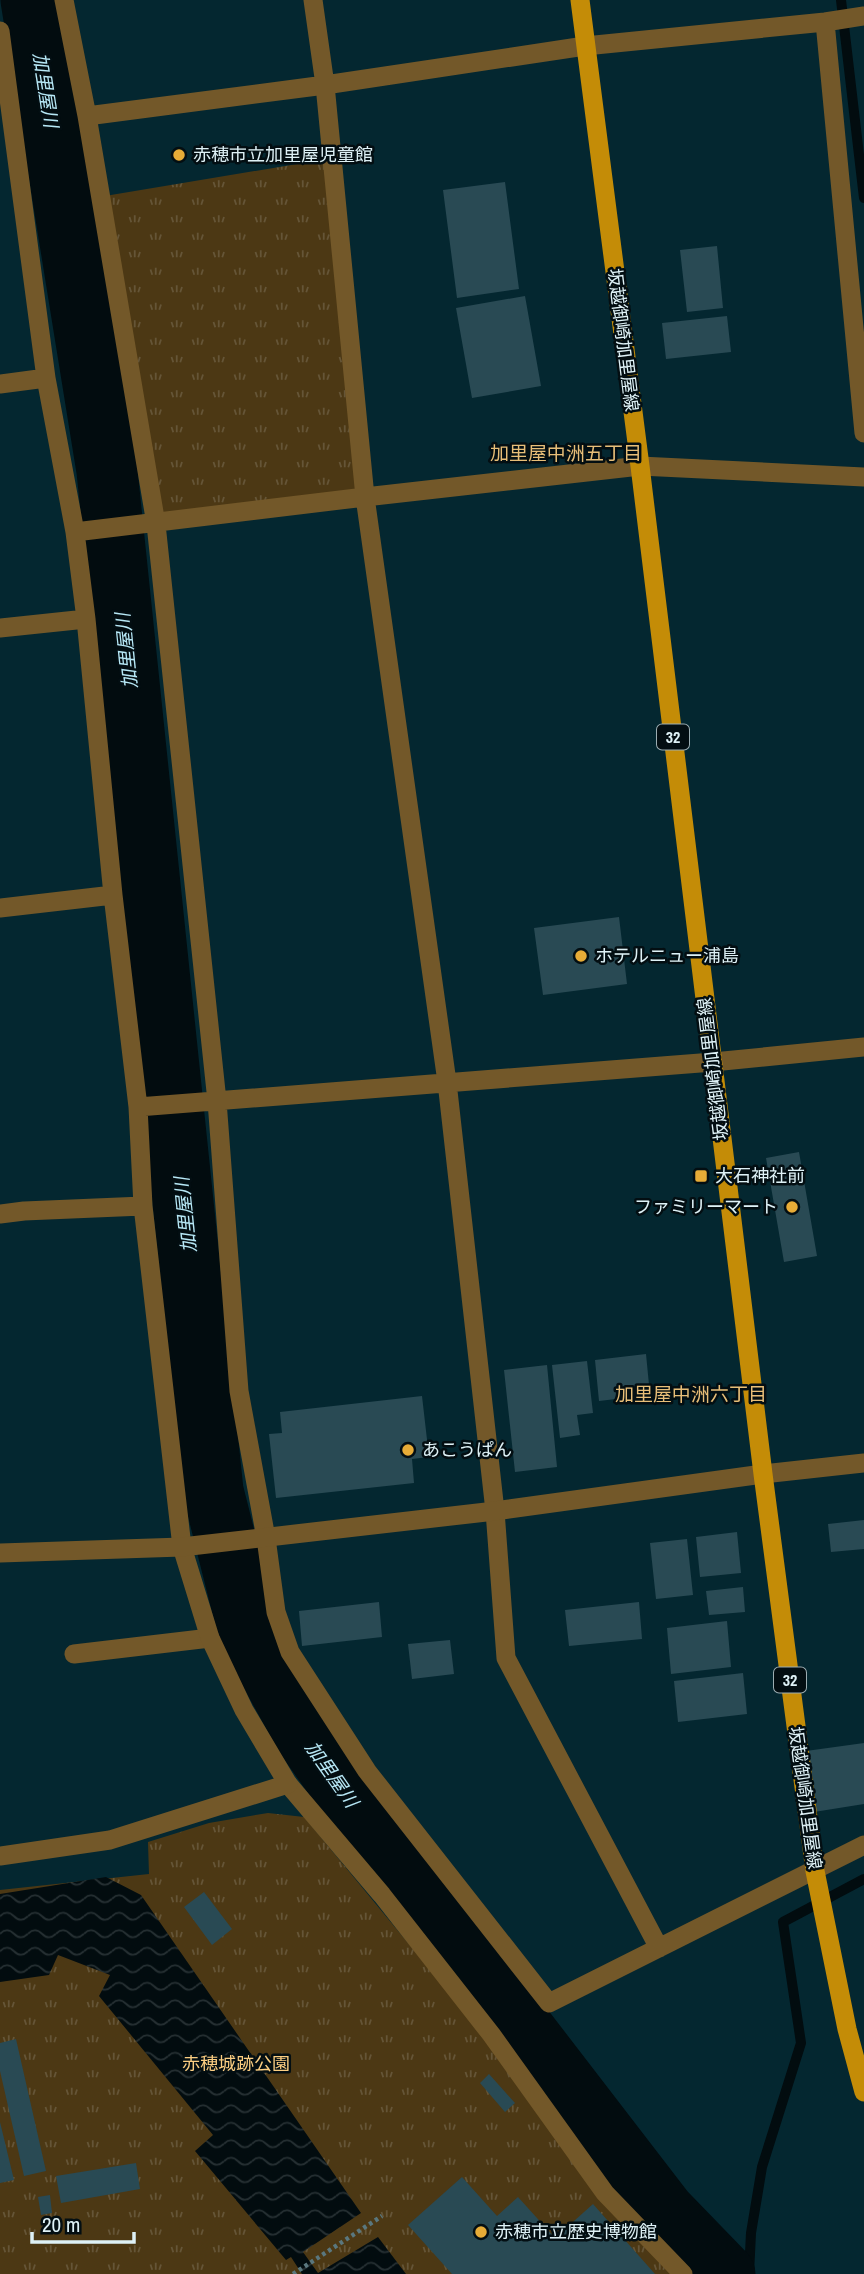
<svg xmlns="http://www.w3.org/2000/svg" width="864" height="2274" font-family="'Archivo Narrow','Noto Sans JP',sans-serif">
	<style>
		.grass { fill: url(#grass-tufts) }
		.water { fill: url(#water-waves) }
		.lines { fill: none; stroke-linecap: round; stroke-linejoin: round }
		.stream { stroke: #020c0f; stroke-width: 10 }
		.river { stroke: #020c0f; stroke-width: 61 }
		.building { fill: #294a54 }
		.path { stroke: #5a777e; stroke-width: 4.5; stroke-dasharray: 3.5 3.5; stroke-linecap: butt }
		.service { stroke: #735829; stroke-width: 19 }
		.minor { stroke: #735829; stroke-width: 19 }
		.tertiary { stroke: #735829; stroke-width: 19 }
		.primary { stroke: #c48c07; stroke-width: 19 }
		.poi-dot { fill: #e7ac37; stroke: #030e12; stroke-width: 2.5 }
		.labels { text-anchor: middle; stroke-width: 5; stroke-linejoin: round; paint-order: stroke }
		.shield { fill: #030e12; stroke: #9cadb2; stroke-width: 2 }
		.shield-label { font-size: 16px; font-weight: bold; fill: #def1f6 }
		.poi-label { font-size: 18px; fill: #def1f6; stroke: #030e12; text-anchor: start }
		.street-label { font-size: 18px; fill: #def1f6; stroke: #030e12 }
		.park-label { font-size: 18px; fill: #fbce82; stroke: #030e12 }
		.water-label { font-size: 19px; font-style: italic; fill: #b7e8f6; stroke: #030e12 }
		.neighbourhood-label { font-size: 19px; fill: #e7be78; stroke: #030e12 }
	</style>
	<defs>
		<pattern id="grass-tufts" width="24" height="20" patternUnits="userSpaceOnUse" patternTransform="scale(1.75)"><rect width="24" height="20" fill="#4c3814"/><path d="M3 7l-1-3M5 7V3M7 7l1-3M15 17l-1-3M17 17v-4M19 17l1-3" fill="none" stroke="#655537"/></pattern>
		<pattern id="water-waves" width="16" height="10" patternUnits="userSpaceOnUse" patternTransform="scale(1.75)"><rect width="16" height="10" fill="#020c0f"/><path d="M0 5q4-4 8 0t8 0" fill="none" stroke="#263033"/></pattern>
	</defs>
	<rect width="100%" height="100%" fill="#042730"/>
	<path class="grass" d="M333,158L365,497L156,524L99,197Z
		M268,1813L304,1817L568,2137L693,2274H0V1890L149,1874L148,1842L209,1823Z"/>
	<path class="water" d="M106,1877L141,1895L361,2213L303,2252L318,2273L378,2237L406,2274H302L291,2257L286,2260L195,2151L213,2135L99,1996L110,1975L58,1955L49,1975L0,1982V1894Z"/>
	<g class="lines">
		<path class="stream" d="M841,0L864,198
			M749,2274L751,2233L762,2167L801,2043L783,1922L864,1879"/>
		<path class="river" d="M31,0L107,471L213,1491L249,1634L305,1736L374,1834L665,2212L725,2274"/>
	</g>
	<path class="building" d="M505,182L519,289L457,298L443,190Z
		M717,246L723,308L687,312L680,250Z
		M525,296L541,386L472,398L456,308Z
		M727,316L731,352L666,359L662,323Z
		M619,917L627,984L543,995L534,928Z
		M799,1152L817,1256L784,1262L766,1158Z
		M646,1354L650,1395L599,1401L595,1360Z
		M587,1361L593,1413L577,1415L580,1435L560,1438L552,1365Z
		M547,1365L557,1467L515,1472L504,1370Z
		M422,1396L429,1457L412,1459L414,1483L276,1498L269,1434L282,1433L280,1412Z
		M864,1520V1549L831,1552L828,1524Z
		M737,1532L741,1573L700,1577L696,1537Z
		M687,1539L693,1595L656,1599L650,1543Z
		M743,1587L745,1612L709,1615L706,1591Z
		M379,1602L382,1637L302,1646L299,1611Z
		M639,1602L642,1639L569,1646L565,1610Z
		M727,1621L731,1667L671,1674L667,1628Z
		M450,1640L454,1674L412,1679L408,1644Z
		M743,1673L747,1714L678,1722L674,1681Z
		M864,1743V1804L814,1812L806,1751Z
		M204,1892L232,1929L212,1945L184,1907Z
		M16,2039L46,2171L24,2176L0,2071V2043Z
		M489,2074L515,2103L505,2112L480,2083Z
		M0,2122L14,2180L0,2183Z
		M136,2163L140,2189L61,2203L56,2176Z
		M462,2177L497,2216L518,2197L555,2238L593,2204L655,2274H452L408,2225Z
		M50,2195L52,2213L41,2215L38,2197Z"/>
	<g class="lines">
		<path class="path" d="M293,2274L382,2216"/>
		<path class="service" d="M74,1654L210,1638
			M288,1784L382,1895L491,2034L605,2193L683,2274"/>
		<path class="minor" d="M64,0L87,116L156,524L217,1101L239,1391L266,1538L276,1612L290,1652L367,1771L549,2003L864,1845
			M313,0L325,85L585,46L825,22L864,16
			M825,22L864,433
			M0,31L46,378L75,532L86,619L113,895L138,1107L143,1206L182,1547L210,1638L244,1710L288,1784L110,1840L0,1856
			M87,116L325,85L365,497L640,466L864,477
			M0,384L46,378
			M75,532L365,497L447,1082L495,1511L506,1658L659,1948
			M0,628L86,619
			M0,908L113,895
			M138,1107L713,1062L864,1047
			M0,1214L24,1211L143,1206"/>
		<path class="tertiary" d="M0,1553L182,1547L495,1511L763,1474L864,1463"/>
		<path class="primary" d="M580,0L640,466L763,1474L815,1871L847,2029L864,2092"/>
	</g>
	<g class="poi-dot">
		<circle cx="179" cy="155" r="7"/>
		<circle cx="581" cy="956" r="7"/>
		<rect x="694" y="1169" width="14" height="14" rx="3.5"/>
		<circle cx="792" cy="1207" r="7"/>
		<circle cx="408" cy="1450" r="7"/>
		<circle cx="481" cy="2232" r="7"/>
	</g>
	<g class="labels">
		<g class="shield">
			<rect x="657" y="724.5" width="32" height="25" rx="5"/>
			<rect x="774" y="1667.5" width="32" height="25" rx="5"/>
		</g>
		<g class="shield-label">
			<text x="673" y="743">32</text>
			<text x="790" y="1686">32</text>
		</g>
		<g class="poi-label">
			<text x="193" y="161">赤穂市立加里屋児童館</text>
			<text x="595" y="962">ホテルニュー浦島</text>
			<text x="715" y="1182">大石神社前</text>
			<text x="778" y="1213" text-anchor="end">ファミリーマート</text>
			<text x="422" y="1456">あこうぱん</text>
			<text x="495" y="2238">赤穂市立歴史博物館</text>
		</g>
		<g class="street-label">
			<text transform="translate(623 340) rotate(83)" y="6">坂越御崎加里屋線</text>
			<text transform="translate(713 1069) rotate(-97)" y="6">坂越御崎加里屋線</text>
			<text transform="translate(805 1798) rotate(82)" y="6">坂越御崎加里屋線</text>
		</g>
		<g class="park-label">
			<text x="236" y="2070">赤穂城跡公園</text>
		</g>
		<g class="water-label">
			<text transform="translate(46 90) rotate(81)" y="7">加里屋川</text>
			<text transform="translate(126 651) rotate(-96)" y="7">加里屋川</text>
			<text transform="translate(185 1215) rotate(-96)" y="7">加里屋川</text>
			<text transform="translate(332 1774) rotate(55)" y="7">加里屋川</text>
		</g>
		<g class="neighbourhood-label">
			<text x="566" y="460">加里屋中洲五丁目</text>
			<text x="691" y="1401">加里屋中洲六丁目</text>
		</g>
	</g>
	<path d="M32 2232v10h102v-10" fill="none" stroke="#def1f6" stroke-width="3.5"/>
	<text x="42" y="2232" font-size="21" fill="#def1f6" stroke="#030e12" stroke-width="5" paint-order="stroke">20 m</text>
</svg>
